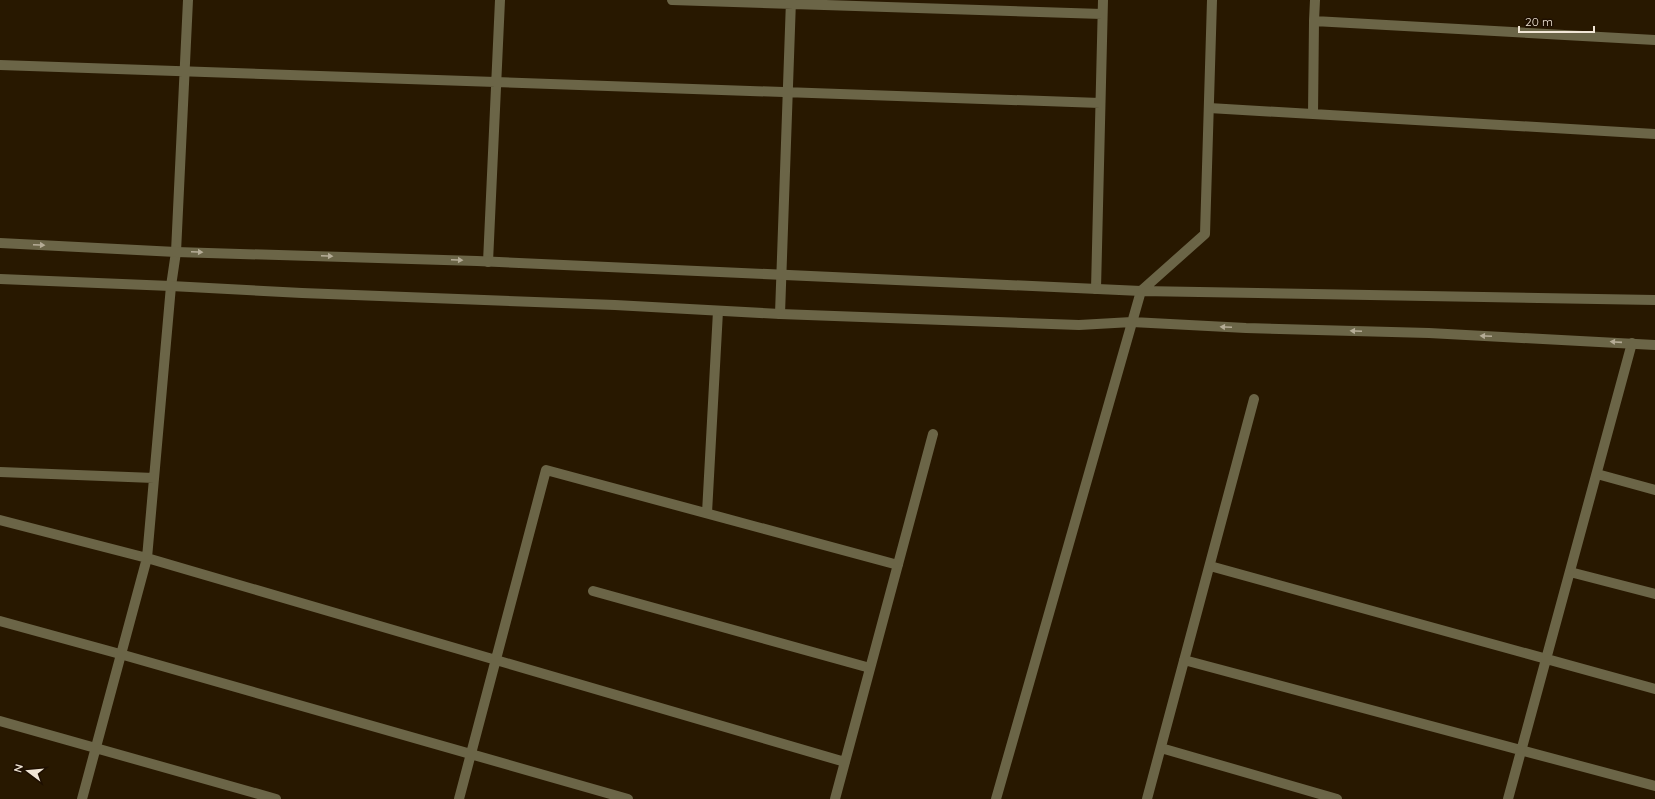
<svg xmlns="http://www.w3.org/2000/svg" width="1655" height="799" font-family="Quicksand,sans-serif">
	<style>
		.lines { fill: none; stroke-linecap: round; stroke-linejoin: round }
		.minor { stroke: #6b6547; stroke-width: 10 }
		.tertiary { stroke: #6b6547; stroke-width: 10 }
		.oneway { fill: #b5ac96 }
	</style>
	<rect width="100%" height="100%" fill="#281800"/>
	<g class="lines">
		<path class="minor" d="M672,0L1102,14
			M1314,21L1315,0
			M0,65L1100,103
			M1209,108L1655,134
			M1313,114L1314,21L1655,40
			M488,262L500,0
			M1096,289L1103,0
			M780,314L791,0
			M0,472L154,478
			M1597,474L1655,490
			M707,513L718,311
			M0,520L147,558L845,762
			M1210,566L1655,689
			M1570,572L1655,594
			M593,591L870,668
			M0,621L120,654L628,799
			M1184,660L1655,786
			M0,721L276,799
			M1161,748L1337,799
			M82,799L147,558L171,286L176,252L188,0
			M459,799L546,470L898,565
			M835,799L933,434
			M1147,799L1254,399
			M1508,799L1632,343"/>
		<path class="tertiary" d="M0,243L176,252L477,261L1141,291L1655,300
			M0,279L171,286L302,293L615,305L780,314L1079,325L1132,322L1246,328L1429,333L1655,345
			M996,799L1141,291L1205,234L1212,0"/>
	</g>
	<defs><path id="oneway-solid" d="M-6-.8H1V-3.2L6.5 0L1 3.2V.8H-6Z"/></defs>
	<g class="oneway">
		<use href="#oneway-solid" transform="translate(39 245) rotate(2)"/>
		<use href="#oneway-solid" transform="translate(197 252) rotate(2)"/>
		<use href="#oneway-solid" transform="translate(327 256) rotate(2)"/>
		<use href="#oneway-solid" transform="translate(457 260) rotate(2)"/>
		<use href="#oneway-solid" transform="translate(1226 327) rotate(-177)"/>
		<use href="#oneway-solid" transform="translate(1356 331) rotate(-178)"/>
		<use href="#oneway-solid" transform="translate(1486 336) rotate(-177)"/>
		<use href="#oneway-solid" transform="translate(1616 342) rotate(-176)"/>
	</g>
	<g transform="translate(28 771) rotate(286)" stroke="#1e0f00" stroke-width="3" paint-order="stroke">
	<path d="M0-3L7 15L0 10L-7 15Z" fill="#f1e6d6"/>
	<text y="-6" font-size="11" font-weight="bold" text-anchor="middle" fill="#f1e6d6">N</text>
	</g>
	<path d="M1519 26v6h75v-6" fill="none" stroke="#f1e6d6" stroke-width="2"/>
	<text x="1525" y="26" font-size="12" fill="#f1e6d6" stroke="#1e0f00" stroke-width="3" paint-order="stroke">20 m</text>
</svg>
